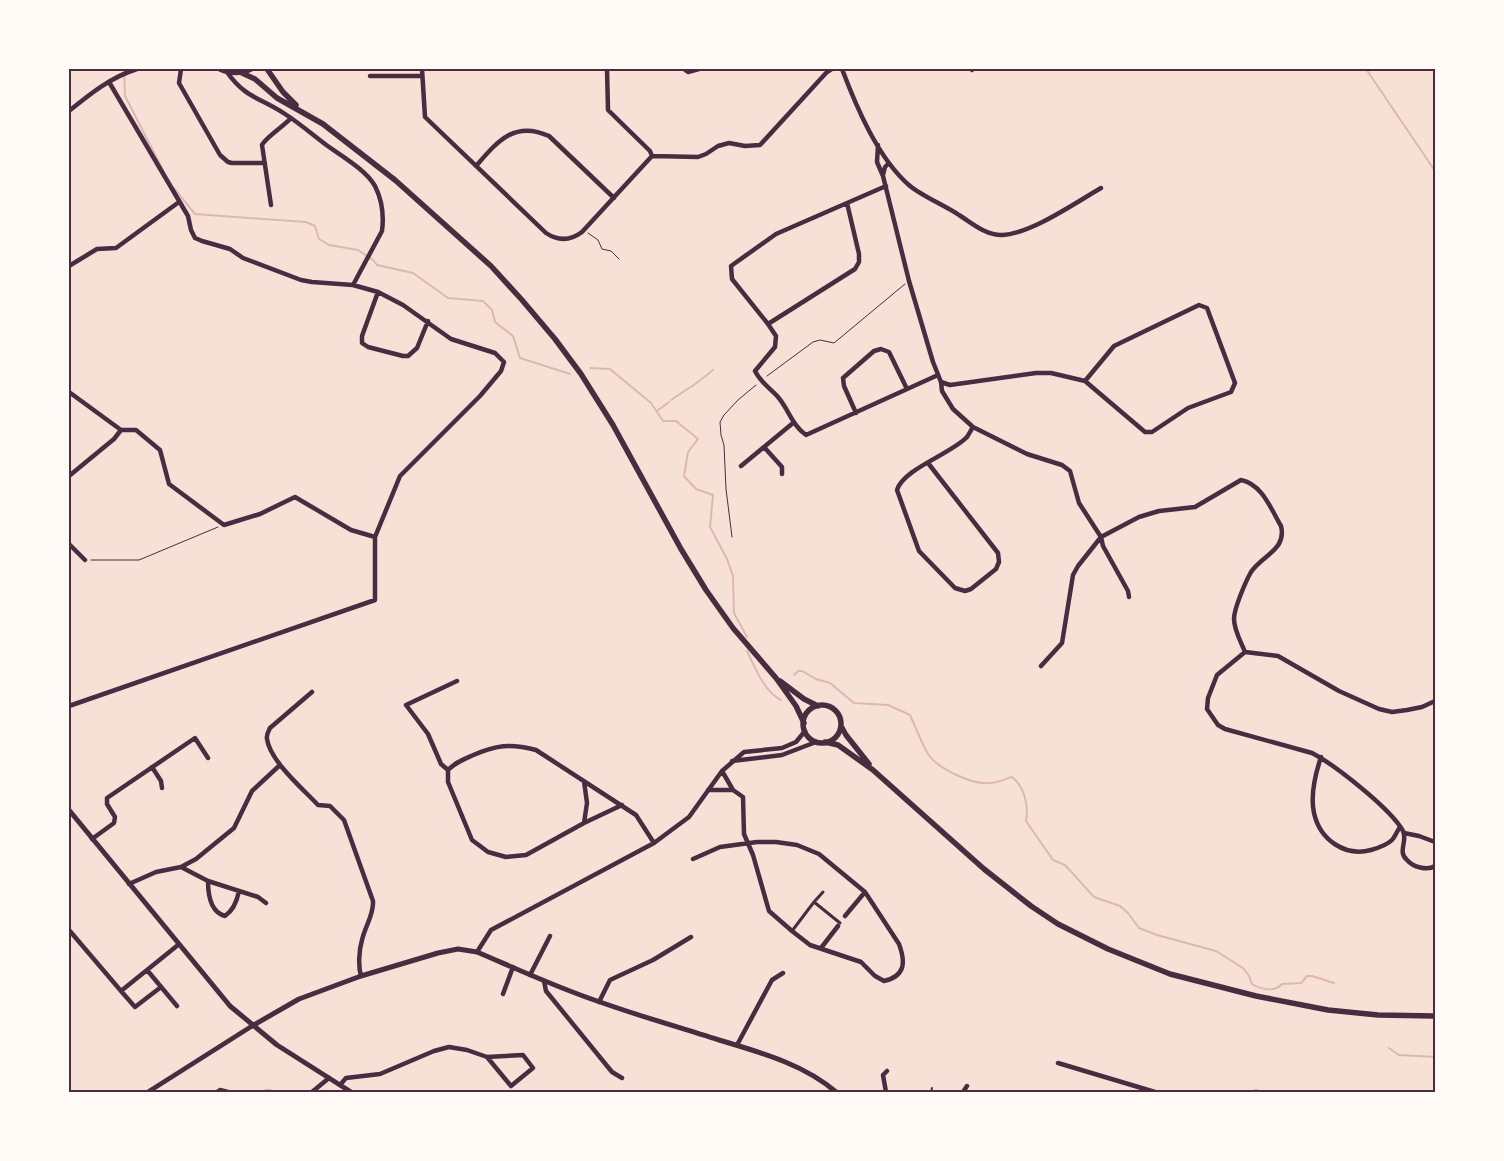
<svg xmlns="http://www.w3.org/2000/svg" width="1504" height="1161" font-family="'Archivo Narrow',sans-serif">
	<style>
		.lines { fill: none; stroke-linecap: round; stroke-linejoin: round }
		.stream { stroke: #dcb8b0; stroke-width: 2 }
		.path { stroke: #4a2c40; stroke-width: 1 }
		.service { stroke: #4a2c40; stroke-width: 2 }
		.pedestrian { stroke: #4a2c40; stroke-width: 3 }
		.minor { stroke: #4a2c40; stroke-width: 4.5 }
		.tertiary { stroke: #4a2c40; stroke-width: 5 }
		.secondary { stroke: #4a2c40; stroke-width: 5.5 }
		.neatline { fill: none; stroke: #4a2c40; stroke-width: 2 }
	</style>
	<rect width="100%" height="100%" fill="#f7e1d7"/>
	<g class="lines">
		<path class="stream" d="M124,69L125,96L164,172
			M1366,69L1435,171
			M173,187L195,214L306,222L315,226L319,239L329,245L358,250L373,260L377,265L413,273L448,298L483,301L492,310L495,322L513,336L520,358L570,374
			M590,368L610,369L651,403L663,421H676L698,439L688,452L684,476L696,489L713,495L710,527L727,559L733,576L734,613L747,637
			M708,374L713,370
			M691,387L707,375
			M671,400L689,388
			M657,411L669,402
			M747,651C755,667 764,692 781,700
			M794,675L798,671H802L816,679L830,683L854,703L888,705L910,715C916,728 921,742 928,754C937,768 972,785 989,783C997,783 1005,779 1012,777C1024,786 1029,806 1026,821L1053,860L1065,865L1094,897L1120,906L1128,913L1139,928L1157,935L1216,951L1243,968L1249,976L1252,984C1261,989 1274,993 1282,984L1301,983L1307,976H1312L1334,983
			M1389,1048L1399,1055L1435,1057"/>
		<path class="path" d="M588,233L598,240L602,249L611,251L619,259
			M767,376L813,342L820,340L834,343L905,284
			M732,537L726,489L724,445L721,435L720,422L724,415L738,400L756,385
			M91,560H139L218,527"/>
		<path class="service" d="M931,1092L932,1088"/>
		<path class="pedestrian" d="M814,902L823,892
			M792,931L814,902L840,923"/>
		<path class="minor" d="M181,69L179,83L220,155L228,162L232,163H265
			M422,69L425,117L546,233C558,241 570,241 582,232L652,156L698,157L706,154L718,146L729,143L745,146L760,145L826,73L832,69
			M607,69L608,110L650,151L652,156
			M684,69L688,72L699,69
			M842,69C856,106 878,159 910,186C922,196 944,205 959,215C972,223 986,236 1003,235C1032,233 1075,203 1101,188
			M971,69L972,70
			M227,72C245,98 261,98 285,114C299,123 312,134 325,144C341,156 365,169 375,186C382,200 384,216 382,231L353,285
			M370,76H422
			M69,111C90,94 111,77 137,69
			M878,145L877,162L883,176L909,281L933,362L941,382L942,391L953,409L973,427L1027,454L1062,465L1070,471L1079,503L1101,537L1103,546L1128,591L1129,597
			M476,166C497,142 514,120 549,136L614,198
			M883,175L885,167L889,163
			M886,186L776,234L731,266L732,279L768,324L776,336L775,347L755,371C761,383 770,388 778,397C789,410 792,425 806,435L938,375
			M271,205L262,145C265,138 284,126 291,118
			M69,266L97,249L116,248L179,202
			M378,292L362,336V343L368,347L403,356H408L417,348L428,321
			M768,324L855,269L859,262V254L847,203
			M941,382L950,385L1036,373H1051L1085,381L1145,432H1152L1188,408L1231,392L1235,383L1207,308L1199,305L1114,346L1085,381
			M69,392L121,430H136L160,450L169,484L224,525L260,514L295,497L351,530L375,537
			M856,413L844,386L843,378L874,351L881,349L889,352L907,389
			M764,447L782,467V474
			M928,463L998,553L999,562L996,569L971,589L965,591L955,588L919,551L897,490C903,469 951,454 967,437C969,434 971,430 973,427
			M741,466L793,423
			M69,476L114,439L121,430
			M69,544L85,560
			M1041,666L1062,643L1073,575L1078,566L1101,537L1139,517L1159,511L1195,507L1241,480C1262,484 1271,509 1281,526C1287,550 1262,555 1251,572C1246,581 1234,608 1234,619C1234,630 1241,642 1245,652
			M312,692L270,728C268,732 266,735 267,739C270,761 303,789 318,805L330,806L344,820L373,901C374,915 365,926 362,940C359,950 358,966 361,976
			M1435,701L1422,707L1407,710L1392,712L1379,709L1339,691L1278,656L1245,652L1217,675L1208,698L1207,709L1218,725L1225,729L1312,753C1335,765 1391,809 1403,831C1408,841 1397,852 1407,860C1413,867 1427,871 1435,866
			M69,706L375,600V537L400,476L480,396L501,371L504,362L495,353L451,339L403,305L378,292L353,285L312,282L301,280L243,258L230,249L202,241L195,238L191,230L188,216L109,82
			M1321,757C1315,775 1310,795 1314,813C1320,840 1345,857 1371,850C1378,848 1387,845 1392,840C1395,837 1397,831 1400,827
			M732,761L782,755L816,742
			M152,767L161,781L162,788
			M448,770L441,764L428,734L406,705L457,681
			M708,790H733
			M622,805L584,823L526,855L506,857L488,852L472,840L448,782V770C455,763 462,760 471,756C496,745 510,743 536,750L636,815L654,843
			M584,823L587,803L584,781
			M1404,833L1419,836L1435,842
			M92,839L114,823L115,817L107,804V798L195,738L208,758
			M693,859L720,847L757,842H776L797,845L819,854L865,892L899,944C906,963 905,976 884,981L875,976L861,962L810,945L792,931L769,911L753,855L744,834L743,797L733,790L722,771
			M181,867L208,881L258,897L266,903
			M208,881C208,894 210,912 225,916C234,910 237,901 239,891
			M129,884L156,872L181,867L196,859L234,828L252,791L280,765
			M845,916L865,892
			M69,930L121,991
			M821,948L838,926
			M477,952L491,930L654,843L689,817L722,771L744,752L782,748L796,742L805,731
			M147,970L178,945
			M530,975L550,936
			M544,981L546,991L612,1072L622,1078
			M161,987L135,1007L121,991L147,970L177,1006
			M503,994L513,967
			M599,1002L610,980L653,960L691,937
			M737,1045L772,980L783,973
			M1058,1063L1155,1092
			M340,1085L346,1078L380,1074L434,1051L449,1047L467,1050L487,1057L523,1055L533,1068L511,1086L487,1057
			M148,1092L252,1026
			M217,1092L220,1090L228,1092
			M265,1092H271
			M312,1092L329,1078
			M886,1092L883,1075L887,1071
			M963,1092L967,1086
			M1254,1092H1258"/>
		<path class="tertiary" d="M69,810L230,1006L277,1045L351,1092
			M252,1026L299,999L361,976L438,953L458,949L477,952C517,969 558,988 600,1002C639,1016 679,1027 719,1040C759,1052 804,1064 836,1092"/>
		<path class="secondary" d="M220,69C231,74 240,74 251,69
			M267,69L283,92L296,105
			M242,73L255,79L277,98L323,124L395,180L491,266L522,300L555,339L581,374L613,425L681,549L706,590L733,628L776,678L796,706L804,723
			M780,681L804,699L818,706
			M803 724a19 19 0 1 1 38 0a19 19 0 1 1-38 0Z
			M841,726L846,735L869,764
			M825,742L838,745L873,770L984,869L1031,906L1058,924L1108,949L1170,974L1256,996L1328,1010L1378,1015L1435,1016"/>
	</g>
	<rect width="1504" height="1161" fill="none" stroke="#fffaf5" stroke-width="140"/>
	<rect x="70" y="70" width="1364" height="1021" class="neatline"/>
</svg>
